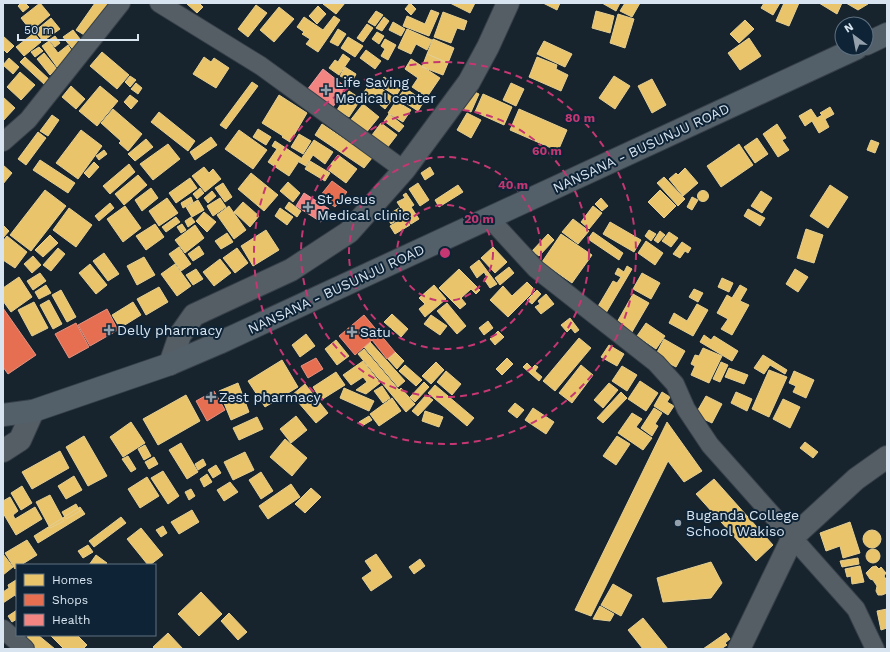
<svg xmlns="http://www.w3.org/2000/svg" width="890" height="652" font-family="'Work Sans',sans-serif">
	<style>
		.homes { fill: #e9c46a; stroke: #e4ce92 }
		.shops { fill: #e76f51; stroke: #e29281 }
		.health { fill: #f28482; stroke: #eaa1a3 }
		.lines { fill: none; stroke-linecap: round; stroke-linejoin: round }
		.minor-casing { stroke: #374049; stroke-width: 20 }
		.tertiary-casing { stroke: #374049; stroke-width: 24 }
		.primary-casing { stroke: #374049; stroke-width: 24 }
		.minor { stroke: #555e65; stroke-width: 18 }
		.tertiary { stroke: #555e65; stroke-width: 22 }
		.primary { stroke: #53606a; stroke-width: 22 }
		.ring { fill: none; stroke: #c53772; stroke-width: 2; stroke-dasharray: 7 5 }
		.poi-dot { fill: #94a1ac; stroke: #0e2436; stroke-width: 1.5 }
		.labels { text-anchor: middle; stroke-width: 4; stroke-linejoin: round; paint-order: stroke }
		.poi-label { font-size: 14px; fill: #d8e5f1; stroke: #0e2436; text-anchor: start }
		.street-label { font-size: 14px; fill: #d8e5f1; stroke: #0e2436 }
		.centre { fill: #c53772; stroke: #0e2436; stroke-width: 2 }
		.ring-label { font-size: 12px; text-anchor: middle; font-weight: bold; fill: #c53772; stroke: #0e2436; stroke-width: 4; stroke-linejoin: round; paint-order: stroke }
	</style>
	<rect width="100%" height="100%" fill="#17232d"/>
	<path class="homes" d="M21,3H25L29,7L23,12L18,6Z
		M40,3L50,15L31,31L21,18Z
		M95,3H113L112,10L106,6L104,8L105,9L86,36L76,30Z
		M188,3H201L200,4L203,7L197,13L187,4Z
		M323,3H345L336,14L323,4Z
		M410,3L416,9L411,15L405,9Z
		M450,3H475L470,13Z
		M543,3H560L557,10Z
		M602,3H620L616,11Z
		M625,3H640L632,17L620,11Z
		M764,3H780L773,15L761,8Z
		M784,3H799L789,26L776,21Z
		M819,3H842L837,14Z
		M846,3H867L868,4L858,10Z
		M256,5L267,13L248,37L238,29Z
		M318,6L326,14L317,24L309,16Z
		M279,7L294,19L274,42L260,30Z
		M431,10L439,13L429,36L403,26L407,16L425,24Z
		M376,11L383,15L375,26L368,22Z
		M596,11L614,16L610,33L592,28Z
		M443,12L467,21L464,30L457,28L451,43L434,37Z
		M618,14L634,19L625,48L610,43Z
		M334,16L340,20L318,52L306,44L310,39L302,34L304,32L297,27L304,17L323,30Z
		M384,17L389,21L382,31L376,28Z
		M51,18L60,29L43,41L35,31Z
		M745,20L754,29L739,43L730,34Z
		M393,22L405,29L401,36L389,30Z
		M367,24L373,28L363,42L357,38Z
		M338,29L346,34L338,46L330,42Z
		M407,29L432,40L427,50L416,44L411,54L398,48Z
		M73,30L84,44L75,52L63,37Z
		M377,32L384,36L379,44L372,39Z
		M34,33L41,42L24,56L16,47Z
		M3,36L14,46L7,53L3,49Z
		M55,36L60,43L55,47L49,40Z
		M348,37L363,46L355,57L341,48Z
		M749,38L761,56L740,70L728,53Z
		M385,39L396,45L388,60L381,56L385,49L381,46Z
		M433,39L454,48L448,63L427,54Z
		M49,41L58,53L68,45L74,55L57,67L42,46Z
		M544,41L572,54L565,67L537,54Z
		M39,47L43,51L35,57L31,52Z
		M366,50L381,61L375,69L360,58Z
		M102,52L129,75L117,89L90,66Z
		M44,53L57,69L50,75L37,59Z
		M343,54L350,59L339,75L329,68L335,60L338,62Z
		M427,54L448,63L443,75L422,67Z
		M25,57L50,80L45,85L20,62Z
		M204,57L211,62L214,58L229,68L216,88L193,74Z
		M537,57L557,65L556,69L568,75L561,91L529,77Z
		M9,58L19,67L13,74L3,65Z
		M411,59L440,78L427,97L412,87L418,78L405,69Z
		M345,67L356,74L352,82L340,76Z
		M20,72L35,85L21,100L7,87Z
		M130,76L136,80L130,87L125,82Z
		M614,76L630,86L615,109L599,98Z
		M384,77L401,88L396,96L379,85Z
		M652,79L666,105L652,113L638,86Z
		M372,81L393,98L385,109L364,92Z
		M252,82L258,86L226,129L220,125Z
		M136,83L142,88L138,94L131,89Z
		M511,83L524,89L516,106L503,100Z
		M71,86L85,99L76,109L62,97Z
		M100,86L118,101L97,126L79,111Z
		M405,88L424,101L418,111L398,98Z
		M470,90L479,94L471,112L462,108Z
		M349,91L361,99L349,117L337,110Z
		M483,94L512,107L504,125L475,112Z
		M130,95L138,101L131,109L124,102Z
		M279,95L307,113L290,142L282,137L283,136L262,123Z
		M3,97L15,108L3,121Z
		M396,101L411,110L403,122L388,113Z
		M363,104L379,117L365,134L349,122Z
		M830,107L834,114L825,119L829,127L819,133L812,121L805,126L799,116L811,109L817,118L822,115L820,113Z
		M113,109L142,134L128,151L119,143L121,141L101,123Z
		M519,109L567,130L558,151L510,130Z
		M159,112L195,141L188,151L151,122Z
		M467,113L481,120L471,138L457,130Z
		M389,114L404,126L399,132L384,121Z
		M52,115L59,120L48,136L40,131Z
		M381,123L397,135L387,148L372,135Z
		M322,124L372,158L364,168L315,135Z
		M777,124L786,138L782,140L789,150L778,157L763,134Z
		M258,129L271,137L266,145L253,137Z
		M81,130L102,146L78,179L56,163Z
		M239,130L267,150L253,169L225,149Z
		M38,132L46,138L26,165L18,159Z
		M299,134L311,141L303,154L291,147Z
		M211,137L217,145L195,160L190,152Z
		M757,138L768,154L755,163L744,147Z
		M146,139L153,147L135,161L128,154Z
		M314,140L333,152L325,164L313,155L306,166L299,162Z
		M871,140L879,143L875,153L867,150Z
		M275,141L301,158L289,176L268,162L277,149L272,146Z
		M168,144L180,159L153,180L140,164Z
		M739,144L753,165L721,187L707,166Z
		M104,150L107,154L99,160L96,156Z
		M338,155L357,169L346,183L327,169Z
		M40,160L75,183L68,193L33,170Z
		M310,161L330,173L325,181L305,169Z
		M94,162L99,167L89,178L84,173Z
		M129,164L135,172L110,194L103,186Z
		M3,165L12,173L3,184Z
		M204,167L209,173L213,169L221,179L205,192L192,176Z
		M430,167L434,174L425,180L421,173Z
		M685,168L698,183L683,196L669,179L676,173L678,175Z
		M251,173L278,195L264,211L238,189Z
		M138,175L147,185L124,205L115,194Z
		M664,177L685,199L678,206L657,183Z
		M190,178L197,188L176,203L169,193Z
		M288,182L300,193L293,202L280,191Z
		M223,183L232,197L225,202L215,188Z
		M418,183L429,200L420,206L409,189Z
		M458,185L463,192L439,207L435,200Z
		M830,185L848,197L828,228L810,216Z
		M151,188L158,198L142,211L135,200Z
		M200,188L204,193L197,199L193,194Z
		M45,190L66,206L31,251L10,235Z
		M660,190L676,206L664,218L648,202Z
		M697.5 196a5.5 5.5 0 1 1 11 0a5.5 5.5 0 1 1-11 0Z
		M212,191L216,196L208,203L204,198Z
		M761,191L772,198L762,213L751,206Z
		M406,193L414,205L411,207L419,219L411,224L397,202L405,198L403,195Z
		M191,197L193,202L183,208L181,203Z
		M692,197L698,200L692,210L687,207Z
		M167,198L178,213L159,226L149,211Z
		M220,198L226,207L213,216L207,206Z
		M601,198L608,206L602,211L595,204Z
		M198,200L204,210L192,217L186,207Z
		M243,202L259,216L250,227L234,212Z
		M289,202L301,211L297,217L285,208Z
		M110,203L114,208L99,221L95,216Z
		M125,206L141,228L123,242L107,219Z
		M229,206L246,230L234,239L217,215Z
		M593,206L602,213L589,229L581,222Z
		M69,208L92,225L76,247L53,230Z
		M280,208L293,217L287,225L275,216Z
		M399,208L404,216L391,224L386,216Z
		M748,209L765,218L760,226L744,216Z
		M204,212L216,222L207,232L196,221Z
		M176,217L180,222L166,232L162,227Z
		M191,217L195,222L188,227L185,221Z
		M405,217L410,225L395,234L390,226Z
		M573,219L589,231L578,244L562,232Z
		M610,222L641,240L634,252L603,234Z
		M155,224L164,237L146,250L136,236Z
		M182,224L186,230L181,233L177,227Z
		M3,225L9,231L3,238Z
		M195,225L204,238L185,253L175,240Z
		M806,229L823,235L814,263L797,258Z
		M266,230L279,250L253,266L241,246Z
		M649,230L656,234L651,241L645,236Z
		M660,231L665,235L658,243L654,240Z
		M593,232L623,253L619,260L588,239Z
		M669,232L678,238L671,247L662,241Z
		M227,233L233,242L221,249L215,241Z
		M548,234L554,240L539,256L532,251Z
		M561,234L592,255L572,283L542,262Z
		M50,235L58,243L43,257L35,250Z
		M7,236L27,252L15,268L3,260V241Z
		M646,241L663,253L655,265L638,253Z
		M682,242L691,248L688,253L685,251L680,258L673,254Z
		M199,246L204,254L193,261L188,254Z
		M179,247L191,264L181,271L169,254Z
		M493,247L507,262L495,273L481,258Z
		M58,248L65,254L51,271L43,265Z
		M237,248L248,263L235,273L223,258Z
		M104,253L119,274L108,281L93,261Z
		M33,256L41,265L32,273L24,264Z
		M144,257L155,275L137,285L127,266Z
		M220,259L231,273L214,286L203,272Z
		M479,260L497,284L490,288L484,279L487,277L484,272L477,278L470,267Z
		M90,264L107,285L96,294L79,273Z
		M175,264L191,286L177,296L161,274Z
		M627,266L632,269L606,313L597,308L613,281L617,283L621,277L615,274L618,268L624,272Z
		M509,267L514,273L500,285L495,278Z
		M196,269L203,279L193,285L186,275Z
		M459,269L480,290L476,294L471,289L461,298L466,304L460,309L439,288Z
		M795,269L808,277L798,292L786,284Z
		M40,273L46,281L33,290L27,281Z
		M642,273L660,283L651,299L633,289Z
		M19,277L32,297L11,312L3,301V288Z
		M722,278L733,283L729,292L718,287Z
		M527,282L535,290L508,317L490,300L503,286L512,296Z
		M46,285L51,293L39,299L35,292Z
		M434,285L446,299L425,317L419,309L425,304L419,298Z
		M740,285L747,289L740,301L749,305L732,335L721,329L728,319L717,313L727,295L732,298Z
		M159,287L168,302L146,315L137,299Z
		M694,289L703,293L698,302L689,297Z
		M61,290L76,317L67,322L52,295Z
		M537,290L541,294L532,304L527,300Z
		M546,294L554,304L541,314L535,307L540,304L538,301Z
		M633,294L649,303L632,332L616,324Z
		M49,300L62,324L53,329L40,305Z
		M34,302L48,328L32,336L18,310Z
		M133,302L141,315L120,328L112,315Z
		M447,303L466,326L457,334L437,311Z
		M697,304L708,310L693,336L669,323L674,313L687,321Z
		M392,314L408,329L401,337L384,322Z
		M431,315L447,326L440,335L424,324Z
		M570,318L579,330L575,333L571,328L567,332L561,325Z
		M488,321L493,328L484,335L479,328Z
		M646,323L665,336L656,349L637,336Z
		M498,331L504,337L495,345L490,339Z
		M306,334L315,346L300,357L292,345Z
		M704,335L711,340L714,336L738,351L732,361L700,342Z
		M579,338L591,348L555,391L543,381Z
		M664,339L685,351L676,367L655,356Z
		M336,340L349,356L337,365L325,349Z
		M370,342L405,381L398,387L364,347Z
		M609,345L624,354L617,366L601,357Z
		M703,348L722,356L709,383L691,375L695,366L691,364L695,355L699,356Z
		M364,349L399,390L401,388L415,404L406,412L358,354Z
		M395,352L404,361L397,369L388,359Z
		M763,355L787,370L785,374L770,365L764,374L754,368Z
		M507,358L513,364L502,375L496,369Z
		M282,360L298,387L265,407L248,381Z
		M363,361L380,383L366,394L356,390L367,382L363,377L351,385L343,375Z
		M436,362L444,370L431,384L422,376Z
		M721,362L728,365L720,382L713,379Z
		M527,363L532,368L535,365L538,367L535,371L542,377L539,381L523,367Z
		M405,365L422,380L416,386L399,371Z
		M581,365L593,375L572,403L559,393Z
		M622,366L637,375L627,391L612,381Z
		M729,368L748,375L744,384L725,377Z
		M769,370L787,377L769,417L752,409Z
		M446,371L461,384L452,395L437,382Z
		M794,371L814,380L806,398L793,392L796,386L789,383Z
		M336,372L345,385L321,400L313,387Z
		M640,381L658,393L646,411L628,399Z
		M424,382L429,387L415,402L410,397Z
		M238,383L249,412L231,420L219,391Z
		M609,383L618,390L603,408L594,400Z
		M305,384L328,413L316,423L292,395Z
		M435,385L474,418L467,426L428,393Z
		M382,386L390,398L383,403L374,391Z
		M344,388L374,401L369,411L340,398Z
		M621,392L627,398L603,423L597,418Z
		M662,392L670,397L667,402L674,406L668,415L654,406Z
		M736,392L752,399L747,411L731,403Z
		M186,395L200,421L158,445L143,419Z
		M426,395L433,400L418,416L412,411Z
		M706,396L722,404L712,423L695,415Z
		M392,398L401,411L379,426L370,414Z
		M783,399L800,407L790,428L773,419Z
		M515,403L524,410L517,418L508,411Z
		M533,408L554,422L546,434L525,420Z
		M654,408L662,413L655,424L658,426L652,436L641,428Z
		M425,411L443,417L439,427L422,421Z
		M632,413L642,419L636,427L652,438L643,450L618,433Z
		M296,416L307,430L291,443L280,429Z
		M369,416L372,420L362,426L359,422Z
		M257,417L263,429L239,440L233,428Z
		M131,422L145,443L123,457L110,437Z
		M667,422L702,471L684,482L668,461L591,616L575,610Z
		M84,436L107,476L88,486L66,447Z
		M617,436L630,444L616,465L603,456Z
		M285,439L307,458L292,476L270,457Z
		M805,442L818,452L813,458L800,448Z
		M181,443L198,472L187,479L169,450Z
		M145,445L151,456L144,460L138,449Z
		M60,451L69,468L32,489L22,472Z
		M245,452L254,470L233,480L224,462Z
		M128,456L136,469L131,472L122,459Z
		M154,457L158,464L149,469L145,462Z
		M203,459L206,465L198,470L195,464Z
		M216,465L221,473L213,478L208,470Z
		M163,471L179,496L168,504L151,478Z
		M261,472L273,491L261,499L249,480Z
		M207,474L212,482L204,487L200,479Z
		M74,476L82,490L66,499L58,486Z
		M147,477L159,496L140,508L128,489Z
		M714,479L773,545L756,561L696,494Z
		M230,482L238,492L224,501L217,490Z
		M291,484L300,497L268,519L259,506Z
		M22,486L32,503L21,510L11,493Z
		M311,488L321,497L305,513L295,504Z
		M191,489L195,496L189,500L185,492Z
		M50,495L64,521L50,528L36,502Z
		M10,497L18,511L13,515L15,519L35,507L42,519L16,535L3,513V501Z
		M76,504L80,511L66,519L62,512Z
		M80,507L85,514L38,543L34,536Z
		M192,510L199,522L179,534L171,522Z
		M121,517L126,523L94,547L89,541Z
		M850,522L860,553L843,558L840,546L826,551L820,533Z
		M163,526L167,533L161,537L156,530Z
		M141,528L163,555L150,565H148L127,539Z
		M863 539a9 9 0 1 1 18 0a9 9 0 1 1-18 0Z
		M27,540L37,555L21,565H17V567L15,569L5,553Z
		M88,545L93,552L83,558L78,551Z
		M866 556a7 7 0 1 1 14 0a7 7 0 1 1-14 0Z
		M3,554L13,567L3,575Z
		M376,554L392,577L371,591L362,578L372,571L365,561Z
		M96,555L107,563L105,565H89Z
		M858,558L859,564L842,567L840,561Z
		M420,559L425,566L414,574L409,567Z
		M711,562L722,583L711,598L663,602L657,578Z
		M860,566L864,582L852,584L851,576L847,577L845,569Z
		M876,566L879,569L881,567L886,573L884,576L887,581V593L882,595H878L876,591L877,586L873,580L870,579L866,573L872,567Z
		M16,580L17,582V598L15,595L3,603V592L9,588L8,585Z
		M613,584L632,595L621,616L601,605Z
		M201,592L222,614L199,636L178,614Z
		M600,606L614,614L610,621L593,619Z
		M887,609V628L881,630L877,611Z
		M17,610V619L12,622L8,616Z
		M229,613L247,632L238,640L221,621Z
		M643,618L668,649H643L628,630Z
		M168,633L183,649H155L153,647Z
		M726,633L730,639L725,643L727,645L721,649H703Z
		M29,635H38L55,649H34L24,641Z
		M52,635H77L87,645L83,649H64L51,636Z"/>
	<path class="shops" d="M332,181L347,192L335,207L320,196Z
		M3,308L36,355L8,374L3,367Z
		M107,309L118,330L90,346L78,325Z
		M364,315L395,352L387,359L372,340L355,355L339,336Z
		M76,323L89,347L69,358L55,334Z
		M316,358L323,369L308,378L301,366Z
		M214,391L225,410L207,421L196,401Z"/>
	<path class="health" d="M323,69L347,88L332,108L307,90Z
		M304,193L329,209L321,222L296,206Z"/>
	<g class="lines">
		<defs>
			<path id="minor" d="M159,3L261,66L404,170
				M3,142L28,120L121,3
				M490,219L536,269L656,363L675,384L686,409L710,445L856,609L875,649
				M3,629L25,649"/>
			<path id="tertiary" d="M170,364L180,335L194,315L291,270L349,232L404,170L469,82L488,47L508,3
				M3,451L20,440L33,411
				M739,649L793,537L856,479L887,457"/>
			<path id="primary" d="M866,44L887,34
				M3,415L33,411L170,364L219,343L857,48"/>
		</defs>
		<use href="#minor" class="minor-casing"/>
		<use href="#tertiary" class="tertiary-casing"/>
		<use href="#primary" class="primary-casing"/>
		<use href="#minor" class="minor"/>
		<use href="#tertiary" class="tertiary"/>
		<use href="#primary" class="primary"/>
	</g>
	<g class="ring">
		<circle cx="445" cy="253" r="48"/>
		<circle cx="445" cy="253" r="96"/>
		<circle cx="445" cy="253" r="144"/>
		<circle cx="445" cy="253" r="191"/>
	</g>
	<g class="poi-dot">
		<path d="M324 84h4v4h4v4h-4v4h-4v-4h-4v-4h4z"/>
		<path d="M306 201h4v4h4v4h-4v4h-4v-4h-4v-4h4z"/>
		<path d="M107 324h4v4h4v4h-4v4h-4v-4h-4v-4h4z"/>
		<path d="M350 326h4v4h4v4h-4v4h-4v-4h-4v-4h4z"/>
		<path d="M209 391h4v4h4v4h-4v4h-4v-4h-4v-4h4z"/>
		<circle cx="678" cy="523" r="4"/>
	</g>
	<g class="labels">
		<g class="poi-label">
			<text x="335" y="87">Life Saving<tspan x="335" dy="16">Medical center</tspan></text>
			<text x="317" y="204">St Jesus<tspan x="317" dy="16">Medical clinic</tspan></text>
			<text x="117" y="335">Delly pharmacy</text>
			<text x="360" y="337">Satu</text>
			<text x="219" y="402">Zest pharmacy</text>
			<text x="686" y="520">Buganda College<tspan x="686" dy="16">School Wakiso</tspan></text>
		</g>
		<g class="street-label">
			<text transform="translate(641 148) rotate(-25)" y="5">NANSANA - BUSUNJU ROAD</text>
			<text transform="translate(336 289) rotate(-25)" y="5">NANSANA - BUSUNJU ROAD</text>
		</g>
	</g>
	<circle cx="445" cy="253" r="6" class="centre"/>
	<g class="ring-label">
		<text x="580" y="122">80 m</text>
		<text x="547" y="155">60 m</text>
		<text x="513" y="189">40 m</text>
		<text x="479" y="223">20 m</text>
	</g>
	<rect width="890" height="652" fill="none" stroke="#d8e5f1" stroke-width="8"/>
	<rect x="16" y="564" width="140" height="72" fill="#0e2436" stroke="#5f7181"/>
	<rect x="24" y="574" width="20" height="12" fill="#e9c46a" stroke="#5f7181"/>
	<text x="52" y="584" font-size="12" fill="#d8e5f1">Homes</text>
	<rect x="24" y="594" width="20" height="12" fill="#e76f51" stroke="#5f7181"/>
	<text x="52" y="604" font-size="12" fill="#d8e5f1">Shops</text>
	<rect x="24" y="614" width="20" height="12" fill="#f28482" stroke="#5f7181"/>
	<text x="52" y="624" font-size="12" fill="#d8e5f1">Health</text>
	<g transform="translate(854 36) rotate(328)"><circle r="19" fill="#0e2436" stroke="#5f7181"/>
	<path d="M0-3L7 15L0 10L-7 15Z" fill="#94a1ac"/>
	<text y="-6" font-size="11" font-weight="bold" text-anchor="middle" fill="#d8e5f1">N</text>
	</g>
	<path d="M18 34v6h120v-6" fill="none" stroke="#d8e5f1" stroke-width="2"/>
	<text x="24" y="34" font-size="12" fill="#d8e5f1" stroke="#0e2436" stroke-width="3" paint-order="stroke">50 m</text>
</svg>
